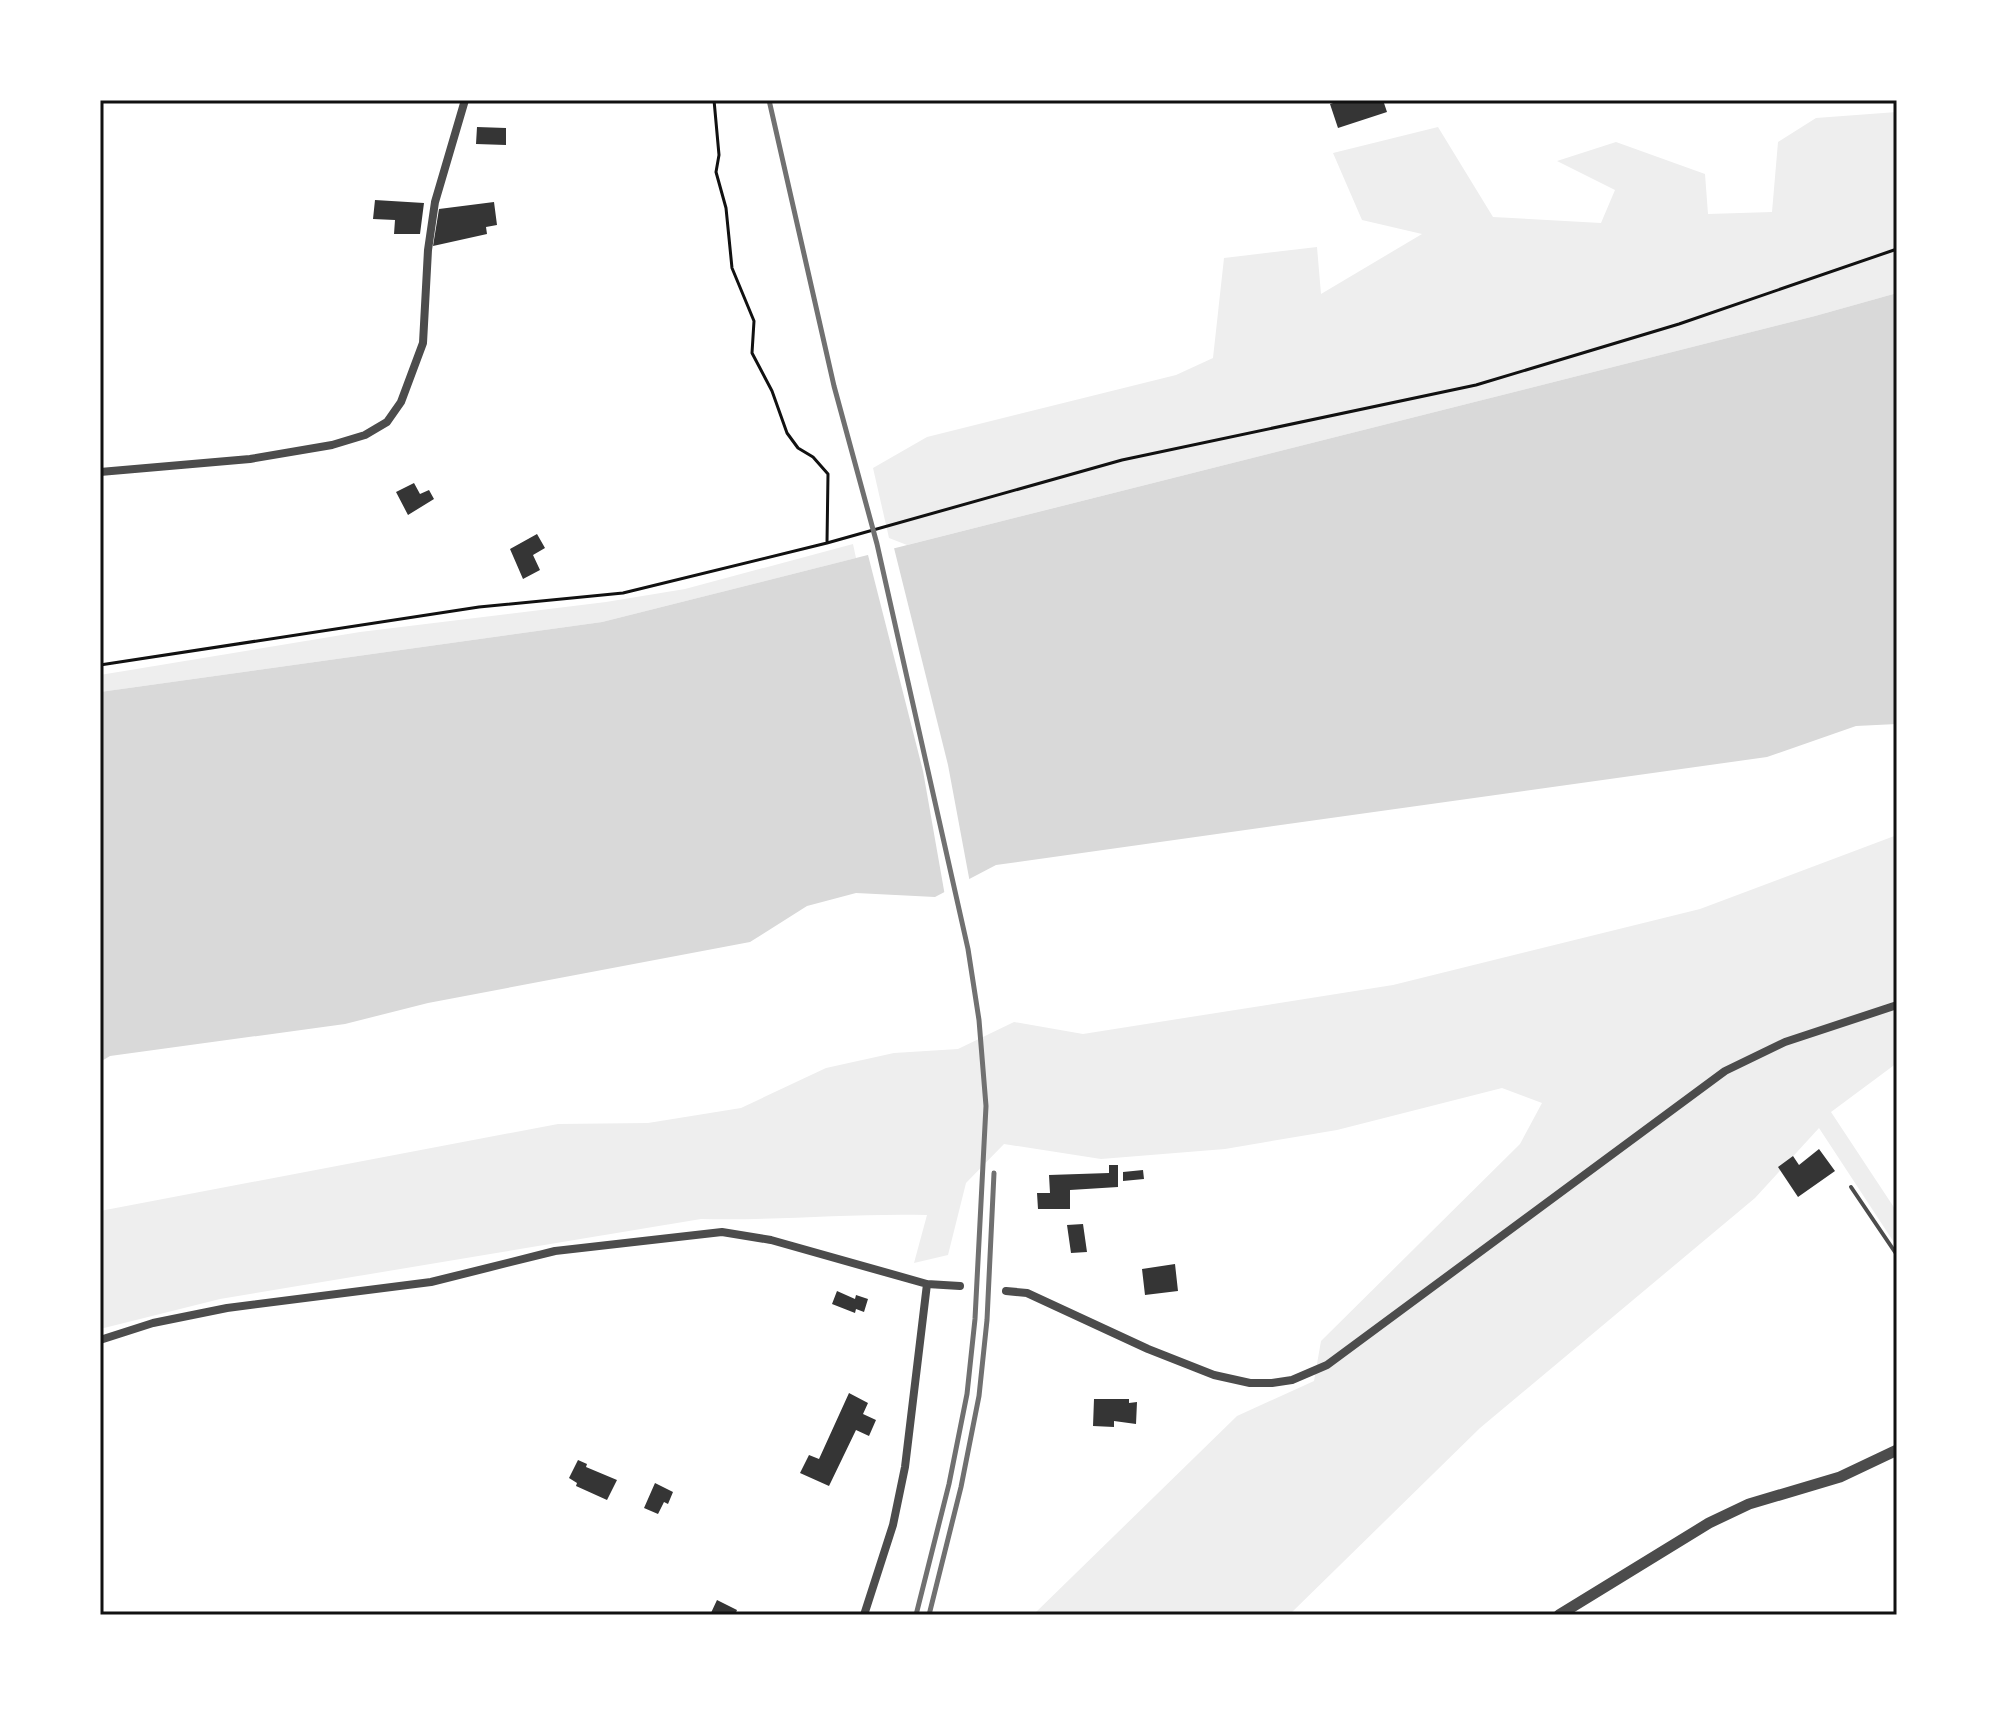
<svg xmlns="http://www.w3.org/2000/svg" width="1997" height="1715" font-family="Karla,sans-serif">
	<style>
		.green { fill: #eee }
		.water { fill: #d9d9d9 }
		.pier { fill: #fff }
		.building { fill: #353535 }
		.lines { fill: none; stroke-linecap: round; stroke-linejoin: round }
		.path { stroke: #111; stroke-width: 3 }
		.service { stroke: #4c4c4c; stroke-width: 4 }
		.minor { stroke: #4c4c4c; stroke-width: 8 }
		.tertiary { stroke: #4c4c4c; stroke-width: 11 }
		.rail { stroke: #707070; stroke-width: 5 }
		.neatline { fill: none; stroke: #111; stroke-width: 3 }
	</style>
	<rect width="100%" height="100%" fill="#fff"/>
	<path class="green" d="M1897,112V293L1815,316L907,545L889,538L873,468L927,437L1176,375L1213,358L1224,258L1317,247L1321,294L1422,234L1362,220L1333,153L1438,127L1493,217L1601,223L1615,190L1557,161L1616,142L1705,174L1708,214L1772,212L1778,142L1816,118Z
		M853,544L856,558L602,622L100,692V675L360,632L606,602L685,589Z
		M1897,835V1063L1831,1112L1897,1212V1247L1819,1128L1755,1198L1480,1428L1289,1615H1033L1237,1416L1314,1381L1321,1341L1520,1144L1542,1103L1502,1088L1337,1130L1225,1149L1101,1159L1004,1144L966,1183L948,1255L914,1263L927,1215C851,1213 776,1221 701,1219L220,1299L100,1329V1211L558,1124L648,1123L741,1108L826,1068L894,1053L958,1049L1014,1022L1083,1034L1393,985L1700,909Z"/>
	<path class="water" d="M1897,293V724L1856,726L1767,757L996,865L935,897L856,893L807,906L750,942L428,1003L345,1024L110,1056L100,1062V692L602,622L1815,316Z"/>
	<path class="pier" d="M893,544L948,765L970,883L945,896L923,771L867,551Z"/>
	<path class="building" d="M1342,100H1383L1387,112L1338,128L1330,104Z
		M477,127L506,128V145L476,144Z
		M375,200L424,203L420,234H394L395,220L373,219Z
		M494,202L497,225L486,227L487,234L433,246L439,209Z
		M414,483L420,494L429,490L434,499L408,515L396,492Z
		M537,534L545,548L533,555L540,570L523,579L510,549Z
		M1819,1149L1835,1171L1798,1197L1778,1167L1793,1156L1799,1165Z
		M1109,1165H1118V1187L1070,1190V1209H1038L1037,1193H1050L1049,1175L1109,1173Z
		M1143,1170L1144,1179L1123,1181V1172Z
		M1083,1224L1087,1252L1071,1253L1067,1225Z
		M1175,1264L1178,1291L1145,1295L1142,1269Z
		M837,1291L855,1299L856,1295L868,1299L864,1312L856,1309L855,1313L832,1304Z
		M849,1393L868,1403L863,1414L876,1420L869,1436L856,1430L829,1486L800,1473L809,1455L819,1459Z
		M1094,1399H1129V1403L1137,1402L1136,1424L1114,1421V1427L1093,1426Z
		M578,1460L587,1464L586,1467L617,1480L607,1500L576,1486L577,1483L569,1478Z
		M655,1483L673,1492L668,1504L664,1502L658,1514L644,1508Z
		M717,1600L737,1610L735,1615H710Z"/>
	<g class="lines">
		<path class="path" d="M714,100L719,155L716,172L726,208L732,268L754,321L752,353L772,391L787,433L798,448L813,457L828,474L827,543
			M100,665L479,607L623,593L827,543L1122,460L1476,385L1679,324L1897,249"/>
		<path class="service" d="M1851,1187L1897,1255"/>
		<path class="minor" d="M100,472L250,459L332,445L365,435L387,422L401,402L423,343L428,250L435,202L465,100
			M1006,1291L1027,1293L1148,1349L1214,1375L1250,1383H1272L1292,1380L1327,1365L1725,1071L1785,1042L1897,1005
			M100,1340L153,1323L227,1308L431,1282L555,1251L722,1232L771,1240L927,1284L960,1286
			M864,1615L893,1525L905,1467L927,1284"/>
		<path class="tertiary" d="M1559,1615L1709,1523L1749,1504L1840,1477L1897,1450"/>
		<path class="rail" d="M769,100L834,386L877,544L968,949L979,1020L986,1106L975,1319L967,1394L949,1484L916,1615
			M929,1615L961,1487L979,1396L987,1320L994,1173"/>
	</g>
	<rect width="1997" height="1715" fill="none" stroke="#ffffff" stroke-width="204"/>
	<rect x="102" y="102" width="1793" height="1511" class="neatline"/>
</svg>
